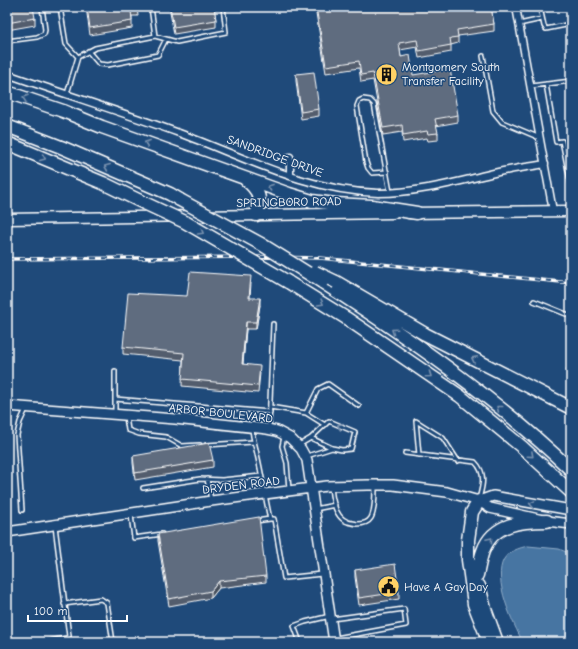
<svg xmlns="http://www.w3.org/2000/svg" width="578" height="649" font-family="'Comic Neue',sans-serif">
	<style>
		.water { fill: #4674a2; stroke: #90acc7 }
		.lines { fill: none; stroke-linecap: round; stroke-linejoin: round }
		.lane-casing { stroke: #fff; stroke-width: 6 }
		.street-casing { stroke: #fff; stroke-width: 9 }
		.secondary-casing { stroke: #fff; stroke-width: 12 }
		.primary-casing { stroke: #fff; stroke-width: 13 }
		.highway-casing { stroke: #fff; stroke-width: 15 }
		.lane { stroke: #1f4a7a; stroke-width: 3 }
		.street { stroke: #1f4a7a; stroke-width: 6 }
		.secondary { stroke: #1f4a7a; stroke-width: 9 }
		.primary { stroke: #1f4a7a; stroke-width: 10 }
		.highway { stroke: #1f4a7a; stroke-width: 12 }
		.rail-casing { stroke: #fff; stroke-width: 3.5 }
		.rail { stroke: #1f4a7a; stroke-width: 2; stroke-dasharray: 6; stroke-linecap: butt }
		.highway-bridge-casing { stroke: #fff; stroke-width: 15; stroke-linecap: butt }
		.highway-bridge { stroke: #1f4a7a; stroke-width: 12 }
		.wall { fill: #525d6d; stroke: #fff }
		.shaded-wall { fill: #424c59; stroke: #fff }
		.building { fill: #5f6c7f; stroke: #fff }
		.oneway { stroke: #7992af }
		.labels { text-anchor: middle; stroke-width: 3; stroke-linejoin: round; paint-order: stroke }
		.poi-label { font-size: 12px; fill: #fff; stroke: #1f4a7a; text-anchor: start }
		.street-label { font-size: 12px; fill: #fff; stroke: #1f4a7a }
	</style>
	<rect width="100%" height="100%" fill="#1f4a7a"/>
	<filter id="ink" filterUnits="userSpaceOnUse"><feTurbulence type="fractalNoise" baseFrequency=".025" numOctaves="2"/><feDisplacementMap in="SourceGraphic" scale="8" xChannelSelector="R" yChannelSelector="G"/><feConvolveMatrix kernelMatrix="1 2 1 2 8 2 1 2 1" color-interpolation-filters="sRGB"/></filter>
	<g filter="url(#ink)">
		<path class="water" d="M528,546L559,549L571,554V642H523C513,624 492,579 504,559C509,551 519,548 528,546Z"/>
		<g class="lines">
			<defs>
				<path id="lane" d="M60,7L66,44L78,57
					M558,7L544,9L541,12L544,26L546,29L571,24
					M519,24L542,19
					M155,36L177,42L226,32L223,7
					M7,41L37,37L44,34L45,30L42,7
					M88,51L99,64L108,65L158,55L166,39
					M483,56L493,111L502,122L540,138
					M546,84L556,142L562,141L571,185
					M531,86L571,81
					M67,94L78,57L95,48L155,36L151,7
					M387,172L372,173L368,168L366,162L357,106L359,101L363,99L370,100L374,104L390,192
					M534,301L571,316
					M115,371V413
					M569,371L571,368
					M115,399L270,412
					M270,407L306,413L325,425
					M306,413L318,389L328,384L359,406
					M126,417L128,430L139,434L166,437L182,446L200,445
					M269,427L273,324
					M252,429C253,440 255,444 257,454C262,475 265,497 270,519H274L284,578L322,574
					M284,437L282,446L287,463L289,490
					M311,438L332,448
					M206,445L253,442
					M299,445L311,438L329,421L355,432L351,449L342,450L332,448L307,456
					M405,453L475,462C486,473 483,485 479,499
					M419,455L416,421L443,438L458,461
					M207,479L211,500
					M331,487C332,498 335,518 348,522C350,523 354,523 357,524C362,524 368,523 371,518C375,511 375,495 375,487
					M143,488L200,479L222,480L261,476
					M315,509L335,505
					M22,510L17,435L20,422L26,409
					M131,515L134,538L162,534
					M256,521L270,519
					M64,604L101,599L107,603L113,642
					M332,619L404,609L406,625L336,638
					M44,642L67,638L69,636L55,526
					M200,642L211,640
					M300,642L294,626L305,622L330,616"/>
				<path id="street" d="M516,7L553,211
					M7,74C64,94 122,112 179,133C244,157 307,191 378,193C418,193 456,182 494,173C511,169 528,167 545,164
					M290,176V157"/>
				<path id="secondary" d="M7,406L175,419L267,429L277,431L290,438L301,449L307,460L334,642
					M479,501L493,496L571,510
					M7,532L211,501L327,486L368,485H393L447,492L479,501L490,508L547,521L571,524"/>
				<path id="primary" d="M409,213L571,211
					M7,219L393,213"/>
				<path id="highway" d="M7,92L63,111L102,127L289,194L312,201L335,204L372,206L417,213
					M7,126L61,147L170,194L180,200
					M7,143L103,183L142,202
					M246,180C260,191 262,200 256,215
					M288,282L346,318L460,396L522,447L571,492
					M322,282C409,338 496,398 571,470
					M336,282L425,334L571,408
					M479,501L472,512L468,540V560L474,604L489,642
					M477,575C479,567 480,559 483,551C493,523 522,521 547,521
					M479,586L485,609L497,642"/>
			</defs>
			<use href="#lane" class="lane-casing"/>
			<use href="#street" class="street-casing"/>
			<use href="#secondary" class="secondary-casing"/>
			<use href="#primary" class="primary-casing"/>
			<use href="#highway" class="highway-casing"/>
			<use href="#lane" class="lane"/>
			<use href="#street" class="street"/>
			<use href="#secondary" class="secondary"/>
			<use href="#primary" class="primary"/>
			<use href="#highway" class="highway"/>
			<defs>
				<path id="rail" d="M7,259L267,257L320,258L571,283"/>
			</defs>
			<use href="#rail" class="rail-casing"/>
			<use href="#rail" class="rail"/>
			<defs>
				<path id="highway-bridge" d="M180,200L261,244L322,282
					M142,202L185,222L288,282
					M315,272L336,282"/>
			</defs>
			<use href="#highway-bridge" class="highway-bridge-casing"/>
			<use href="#highway-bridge" class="highway-bridge"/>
		</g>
		<path class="wall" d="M7,7L35,18V25L7,30Z
			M86,7H137L138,16H132V28L90,35Z
			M169,7H214L216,20V27L174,34Z
			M315,7H491L494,24V31L458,36V43L451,45V52L419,58L417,47L400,50L401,57L413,75L458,115V122L436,126L438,133V140L428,141L427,138L403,142L402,132L383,135L373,80L361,82L359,68L326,73Z
			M296,74L319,109V116L301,119L296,81Z
			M251,283L250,298L260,305L256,329H246L243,364L260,373L258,393L182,386L183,360L123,354V347L187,296Z
			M133,456L213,460V467L135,480L133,463Z
			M158,534L266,576V582L219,588L211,598L169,606L158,541Z
			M355,570L399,592V599L359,605L355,577Z"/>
		<path class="shaded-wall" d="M260,298V305L256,329V322Z
			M246,322V329L242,371V364Z
			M219,581V588L211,598V591Z"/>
		<path class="building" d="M7,7H33L35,18L7,23Z
			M87,7H137L138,9L131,10L132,21L90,28Z
			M170,7H214L216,20L174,27Z
			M316,7H491L494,24L457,30L458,37L450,38L451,45L419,51L417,40L399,43L401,57L410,55L413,75L450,69L458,115L435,119L438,133L428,134L427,131L403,135L402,125L383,128L373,73L361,75L359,61L326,66Z
			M314,72L319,109L301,112L296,74Z
			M190,272L251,276L249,298H260L256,322H246L242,364L260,366L258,386L182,379L184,353L123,347L128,293L187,296Z
			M209,443L213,460L135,473L133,456Z
			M259,517L266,576L219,581L211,591L169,599L158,534Z
			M395,564L399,592L359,598L355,570Z"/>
		<defs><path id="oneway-chevron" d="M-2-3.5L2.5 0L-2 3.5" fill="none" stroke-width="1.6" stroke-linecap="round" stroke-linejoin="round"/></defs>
		<g class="oneway">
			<use href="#oneway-chevron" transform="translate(25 98) rotate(-161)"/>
			<use href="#oneway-chevron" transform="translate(147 143) rotate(-160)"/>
			<use href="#oneway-chevron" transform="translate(43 158) rotate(23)"/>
			<use href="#oneway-chevron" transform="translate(107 167) rotate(-157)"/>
			<use href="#oneway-chevron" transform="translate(270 187) rotate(-160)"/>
			<use href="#oneway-chevron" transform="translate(201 232) rotate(30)"/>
			<use href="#oneway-chevron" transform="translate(321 303) rotate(31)"/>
			<use href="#oneway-chevron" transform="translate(394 331) rotate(-145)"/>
			<use href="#oneway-chevron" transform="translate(474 359) rotate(-153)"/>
			<use href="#oneway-chevron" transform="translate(429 375) rotate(35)"/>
			<use href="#oneway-chevron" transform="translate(499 408) rotate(-142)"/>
			<use href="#oneway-chevron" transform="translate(340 426) rotate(-157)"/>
			<use href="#oneway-chevron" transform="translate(531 455) rotate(42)"/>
			<use href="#oneway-chevron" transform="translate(532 504) rotate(-170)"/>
			<use href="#oneway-chevron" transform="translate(490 540) rotate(-50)"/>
		</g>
	</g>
	<defs>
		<symbol id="building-disc" viewBox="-11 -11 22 22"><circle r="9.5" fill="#ffd166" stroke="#1f4a7a"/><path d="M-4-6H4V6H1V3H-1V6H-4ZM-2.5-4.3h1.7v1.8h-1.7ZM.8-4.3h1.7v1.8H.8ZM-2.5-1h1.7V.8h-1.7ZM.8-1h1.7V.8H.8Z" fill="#111"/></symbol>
		<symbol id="civic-disc" viewBox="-11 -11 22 22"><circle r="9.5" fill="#ffd166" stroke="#1f4a7a"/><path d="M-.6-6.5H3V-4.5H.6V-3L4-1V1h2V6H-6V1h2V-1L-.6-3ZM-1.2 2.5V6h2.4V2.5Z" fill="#111"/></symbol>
	</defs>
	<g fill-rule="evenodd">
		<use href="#building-disc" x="374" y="62" width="25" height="25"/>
		<use href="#civic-disc" x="376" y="574" width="25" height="25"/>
	</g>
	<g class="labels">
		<g class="poi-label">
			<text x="402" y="71">Montgomery South<tspan x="402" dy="14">Transfer Facility</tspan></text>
			<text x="404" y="591">Have A Gay Day</text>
		</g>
		<g class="street-label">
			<text transform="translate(275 156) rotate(20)" y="4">SANDRIDGE DRIVE</text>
			<text transform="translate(289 202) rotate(-1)" y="4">SPRINGBORO ROAD</text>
			<text transform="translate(221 413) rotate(6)" y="4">ARBOR BOULEVARD</text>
			<text transform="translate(241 485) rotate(-7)" y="4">DRYDEN ROAD</text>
		</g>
	</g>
	<rect width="578" height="649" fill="none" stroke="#1f4a7a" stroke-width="24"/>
	<rect x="12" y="12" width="554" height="625" fill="none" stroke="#fff" stroke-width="1.5" filter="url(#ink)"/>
	<path d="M28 615v6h99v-6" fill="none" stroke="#ffffff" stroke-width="2"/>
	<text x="34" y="615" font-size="12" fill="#ffffff" stroke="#1f4a7a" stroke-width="3" paint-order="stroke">100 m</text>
</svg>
